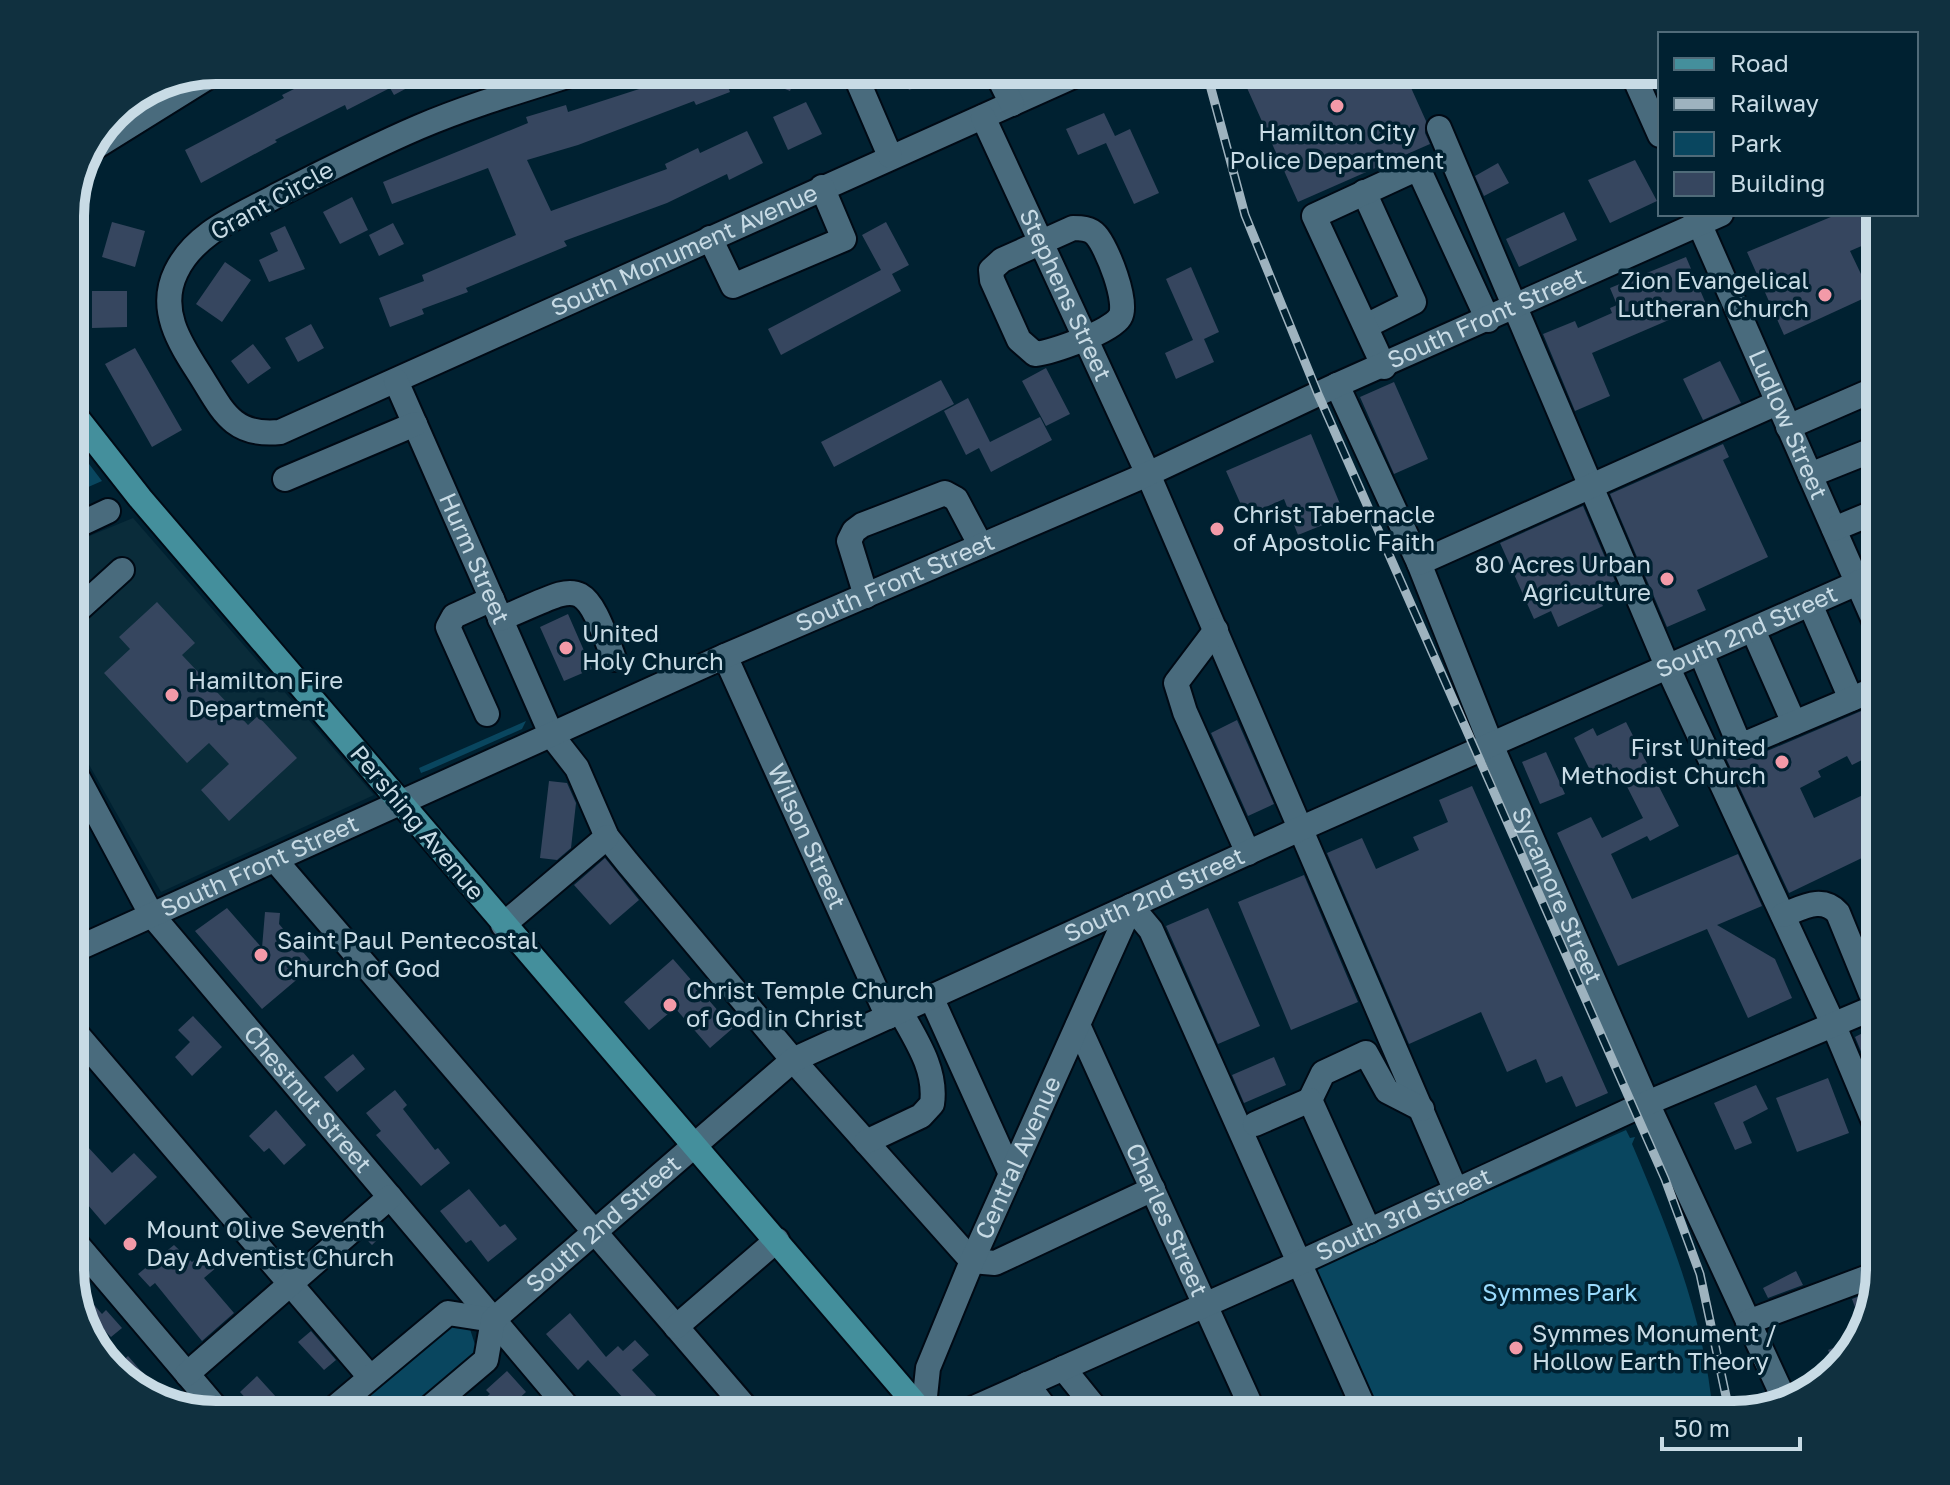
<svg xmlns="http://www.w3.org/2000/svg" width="1950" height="1485" font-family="'Golos Text',sans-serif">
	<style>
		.built { fill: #0a2c3a }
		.green { fill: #09465f }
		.building { fill: #36465f }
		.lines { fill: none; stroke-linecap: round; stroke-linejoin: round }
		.minor-casing { stroke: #000a15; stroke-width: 28 }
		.major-casing { stroke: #000a15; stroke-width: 28 }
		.minor { stroke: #496b7d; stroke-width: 24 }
		.major { stroke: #448f9c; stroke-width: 24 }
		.rail-casing { stroke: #9eb3bf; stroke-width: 9 }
		.rail { stroke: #002131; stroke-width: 6; stroke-dasharray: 18; stroke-linecap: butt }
		.poi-dot { fill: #f39aa8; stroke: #002131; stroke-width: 3 }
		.labels { text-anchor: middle; stroke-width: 7; stroke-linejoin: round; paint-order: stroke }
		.poi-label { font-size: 24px; fill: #c8dbe5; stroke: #002131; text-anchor: start }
		.street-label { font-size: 24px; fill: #c8dbe5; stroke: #002131 }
		.park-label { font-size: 24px; fill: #9adbfd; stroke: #002131 }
		.rim { fill: none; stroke: #c8dbe5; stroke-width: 10 }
	</style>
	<rect width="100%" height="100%" fill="#002131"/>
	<path class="built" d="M133,518L374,795L161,892L70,731V544Z"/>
	<path class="green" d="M70,439L102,481L70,495Z
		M526,721L522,729L429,770L421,773L419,768Z
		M1626,1130L1630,1138L1635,1137L1632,1144C1669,1231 1705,1320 1713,1415H1374L1310,1271Z
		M449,1319L470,1329L477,1351L403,1415H339Z"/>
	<path class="building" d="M346,70H417L422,80L394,95L390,88L347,110L345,105L275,140L277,142L201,183L185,150L284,98L282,95L310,81L313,86Z
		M698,70H722L730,92L696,105L694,101L578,145L527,160L551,211L667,169L665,164L698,148L700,153L747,131L763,163L729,180L727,174L667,203L564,241L567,246L466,288L468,292L422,309L424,314L390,327L379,298L424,281L422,275L516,235L488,168L392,204L383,182L528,123L526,117L566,105L568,112Z
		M738,70H798L790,91Z
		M901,70H958V72L909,90Z
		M1239,70H1403L1426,121L1425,133L1430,144L1298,202Z
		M806,102L822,134L788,150L773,117Z
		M1104,113L1115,136L1130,129L1159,193L1134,204L1106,143L1078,155L1066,129Z
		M1635,160L1657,201L1610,223L1588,180Z
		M1498,163L1509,183L1484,196L1475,176Z
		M352,197L368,230L340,244L323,212Z
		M1564,212L1577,240L1519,267L1506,239Z
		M1838,214H1880V238L1850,251L1871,295L1784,335L1747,252Z
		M112,222L145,231L135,267L102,257Z
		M886,222L909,265L892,274L901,291L781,355L768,329L881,270L862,235Z
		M393,223L404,244L379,256L369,235Z
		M285,226L305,269L269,282L259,260L278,251L270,233Z
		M1686,257L1706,304L1592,353L1610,396L1575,411L1543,334L1575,321L1578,328L1612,313L1610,308L1617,305L1610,288Z
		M225,262L251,280L222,322L196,304Z
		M1191,267L1219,332L1204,339L1214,362L1176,379L1165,353L1193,340L1166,279Z
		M92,291H127V327L92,328Z
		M311,324L324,348L298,362L285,338Z
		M253,344L271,368L248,384L231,361Z
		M135,348L182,430L152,447L105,364Z
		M1720,361L1741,403L1703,420L1683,379Z
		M1046,368L1070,414L1046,426L1022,381Z
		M941,380L954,404L834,467L821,442Z
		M1394,382L1428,459L1394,474L1360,397Z
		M968,398L990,442L1040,417L1052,440L991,472L979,448L966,455L944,411Z
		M1311,434L1345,516L1298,535L1284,499L1246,516L1226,471Z
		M1723,444L1729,457L1723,460L1768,557L1697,590L1706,610L1667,627L1610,494Z
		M1583,506L1615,581L1596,590L1603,606L1558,627L1551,611L1534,619L1500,543Z
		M157,602L195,643L182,655L248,725L258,716L297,758L229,821L201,790L229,764L209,743L187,763L104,673L130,649L119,637Z
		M568,614L592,669L564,681L540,627Z
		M1866,709L1880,737V751L1852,765L1847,756L1818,771L1821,777L1800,788L1814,818L1880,787V842L1862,851L1864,857L1789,893L1726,758L1746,760Z
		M1237,720L1274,804L1248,816L1211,733Z
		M1626,722L1679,826L1650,841L1647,836L1611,854L1632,899L1738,854L1762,906L1717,925L1775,959L1792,998L1748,1018L1707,929L1618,966L1557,833L1591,817L1602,838L1643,818L1617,767L1594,778L1574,738L1593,728L1597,736Z
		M1546,752L1565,794L1540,804L1522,762Z
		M549,781L567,783L576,803L571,848L557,860L540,858Z
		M1472,786L1608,1093L1576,1107L1562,1076L1546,1083L1536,1059L1507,1072L1481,1012L1409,1044L1327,853L1362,838L1376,869L1419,850L1413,837L1448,822L1439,800Z
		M605,858L639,900L610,925L574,885Z
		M1304,875L1358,1002L1291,1030L1238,902Z
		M227,908L262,948L265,912L280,913L279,924L314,965L262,1009L195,931Z
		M1208,908L1260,1026L1218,1044L1166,926Z
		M673,959L733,1028L710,1048L675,1008L649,1030L624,1002Z
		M193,1016L222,1047L192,1076L175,1057L190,1042L178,1030Z
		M1880,1024V1097L1855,1037Z
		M353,1054L365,1069L337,1092L324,1077Z
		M1274,1057L1286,1085L1244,1103L1232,1075Z
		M1828,1078L1849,1133L1797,1152L1776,1098Z
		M1756,1085L1768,1109L1743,1122L1752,1143L1735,1150L1714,1103Z
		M395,1090L407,1105L403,1109L435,1150L438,1148L450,1163L421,1186L376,1135L381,1131L366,1113Z
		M276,1110L306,1145L284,1165L269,1148L264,1152L249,1136Z
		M87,1146L112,1173L134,1153L157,1177L105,1225L70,1184V1161Z
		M469,1189L500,1227L505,1224L517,1239L488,1262L471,1240L466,1243L440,1211Z
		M376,1229L382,1235L372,1245L365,1238Z
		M174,1245L192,1262L204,1252L217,1267L204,1278L234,1313L202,1341L155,1283L150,1287L138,1274Z
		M1796,1271L1803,1285L1768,1298L1763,1288Z
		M70,1277L102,1314L106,1310L122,1328L111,1337L105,1331L92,1342L85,1334Z
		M1868,1293L1869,1300L1855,1307L1852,1299Z
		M570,1313L606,1357L618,1346L623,1351L635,1340L649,1355L632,1370L659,1399L642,1415H609L625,1400L588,1360L578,1370L546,1334Z
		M311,1331L336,1360L324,1370L298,1342Z
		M1845,1343L1851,1355L1836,1369L1828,1350Z
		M128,1356L141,1371L166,1398L126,1383L114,1369Z
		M507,1371L526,1392L501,1415H464L490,1394L486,1390Z
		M257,1376L287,1409L279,1415H261L240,1392Z"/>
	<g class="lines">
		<defs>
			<g id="minor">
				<path id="s1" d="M586,70C530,88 473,104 419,127C370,148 323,172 276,196C240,216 195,232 176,272C158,309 179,342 199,373C222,409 231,437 280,432L1087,70"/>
				<path d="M853,70L890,156"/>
				<path d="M995,70L1012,104"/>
				<path d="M1631,70L1660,135"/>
				<path id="s2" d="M983,117L1148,474L1456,1191"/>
				<path d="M1439,128L1668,668L1834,1026L1880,1136"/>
				<path d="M84,154L219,70"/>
				<path d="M1364,192L1414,302L1366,326"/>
				<path id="s3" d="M1695,214L1880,634"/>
				<path d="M1073,228C1081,228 1090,228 1096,235C1107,247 1129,303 1120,317C1111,332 1052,352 1035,354L1019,340L992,280L991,270L1002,260Z"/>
				<path d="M710,238L733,286L844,239L822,187"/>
				<path d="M1384,367L1314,216L1418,168L1488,320"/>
				<path id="s4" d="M396,381L552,736L577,768L607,837L627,862L793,1060L972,1261L995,1263L1153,1189"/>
				<path id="s5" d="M1337,385L1419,563L1492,747L1648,1105L1786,1403"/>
				<path d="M1788,427L1880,387"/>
				<path d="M1810,475L1880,447"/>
				<path d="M285,479L415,424"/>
				<path d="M70,529L108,511"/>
				<path d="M1834,529L1880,510"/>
				<path d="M1419,563L1777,403"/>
				<path d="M866,596L849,541L854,531L862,525L945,493L956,499L981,546"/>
				<path d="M1810,604L1851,699"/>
				<path d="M70,617L122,570"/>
				<path d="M500,619C579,587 581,569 614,659"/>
				<path d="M1216,630L1176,683L1185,712L1248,853"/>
				<path d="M1753,630L1794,723"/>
				<path d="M1701,653L1740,746L1880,687"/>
				<path id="s6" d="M725,656L888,1017"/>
				<path d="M487,714L448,627L454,616L492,599"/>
				<path id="s7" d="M70,763L151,914L574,1415"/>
				<path d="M275,860L752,1415"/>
				<path d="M1131,906L1151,930L1367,1415"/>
				<path d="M1783,915C1802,908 1822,895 1838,913L1876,1006"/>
				<path d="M503,925L607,837"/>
				<path id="s8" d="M70,952L725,656L1148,474L1337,385L1721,214"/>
				<path d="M931,997L1011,1174"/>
				<path id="s9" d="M1078,1025L1255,1415"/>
				<path d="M70,1026L370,1377"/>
				<path d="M1310,1100L1323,1073L1366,1053L1387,1091L1422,1109"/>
				<path d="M1255,1124L1310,1100L1369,1231"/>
				<path d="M866,1142L921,1116L932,1104C937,1070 916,1040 900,1011"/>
				<path d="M70,1236L222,1415"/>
				<path d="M1748,1322L1879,1273"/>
				<path d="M676,1327L777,1240"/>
				<path d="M1063,1368L1101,1415"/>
				<path d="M187,1374L390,1197"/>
				<path d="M1027,1384L1050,1415"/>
				<path id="s10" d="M924,1414L965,1412L1299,1263L1633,1109L1880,1005"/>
				<path d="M326,1415L448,1313L493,1320"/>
				<path id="s11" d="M421,1415L486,1360L493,1320L793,1060L1302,828L1880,573"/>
				<path id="s12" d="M923,1415L928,1368L972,1261L1131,906"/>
			</g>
			<path id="major" d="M70,409L140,498L925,1415"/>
		</defs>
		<use href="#minor" class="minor-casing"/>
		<use href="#major" class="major-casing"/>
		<use href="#minor" class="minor"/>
		<use href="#major" class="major"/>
		<defs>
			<path id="rail" d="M1206,70L1245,215L1318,394L1665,1179L1700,1274L1730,1415"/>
		</defs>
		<use href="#rail" class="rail-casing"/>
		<use href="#rail" class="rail"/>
	</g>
	<g class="poi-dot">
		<circle cx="1337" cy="106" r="8"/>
		<circle cx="1825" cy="295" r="8"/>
		<circle cx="1217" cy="529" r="8"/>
		<circle cx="1667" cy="579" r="8"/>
		<circle cx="566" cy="648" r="8"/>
		<circle cx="172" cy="695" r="8"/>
		<circle cx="1782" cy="762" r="8"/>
		<circle cx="261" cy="955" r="8"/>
		<circle cx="670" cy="1005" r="8"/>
		<circle cx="130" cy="1244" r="8"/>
		<circle cx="1516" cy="1348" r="8"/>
	</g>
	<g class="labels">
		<g class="poi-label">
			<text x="1337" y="141" text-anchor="middle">Hamilton City<tspan x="1337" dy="28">Police Department</tspan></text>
			<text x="1809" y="289" text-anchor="end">Zion Evangelical<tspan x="1809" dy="28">Lutheran Church</tspan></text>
			<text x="1233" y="523">Christ Tabernacle<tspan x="1233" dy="28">of Apostolic Faith</tspan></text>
			<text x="1651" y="573" text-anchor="end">80 Acres Urban<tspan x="1651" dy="28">Agriculture</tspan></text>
			<text x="582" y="642">United<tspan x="582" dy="28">Holy Church</tspan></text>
			<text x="188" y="689">Hamilton Fire<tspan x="188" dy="28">Department</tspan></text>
			<text x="1766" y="756" text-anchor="end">First United<tspan x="1766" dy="28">Methodist Church</tspan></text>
			<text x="277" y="949">Saint Paul Pentecostal<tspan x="277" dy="28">Church of God</tspan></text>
			<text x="686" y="999">Christ Temple Church<tspan x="686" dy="28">of God in Christ</tspan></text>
			<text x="146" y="1238">Mount Olive Seventh<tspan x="146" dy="28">Day Adventist Church</tspan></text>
			<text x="1532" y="1342">Symmes Monument /<tspan x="1532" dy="28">Hollow Earth Theory</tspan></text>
		</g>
		<g class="street-label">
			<text transform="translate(272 201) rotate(-29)" y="8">Grant Circle</text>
			<text dy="8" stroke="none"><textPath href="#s1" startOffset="1124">South Monument Avenue</textPath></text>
			<text dy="8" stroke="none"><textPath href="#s2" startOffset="196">Stephens Street</textPath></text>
			<text dy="8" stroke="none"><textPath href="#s8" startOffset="1552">South Front Street</textPath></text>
			<text dy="8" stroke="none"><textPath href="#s3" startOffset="230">Ludlow Street</textPath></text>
			<text dy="8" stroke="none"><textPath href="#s4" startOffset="194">Hurm Street</textPath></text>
			<text dy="8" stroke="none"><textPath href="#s8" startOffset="904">South Front Street</textPath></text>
			<text dy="8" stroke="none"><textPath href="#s11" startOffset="1568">South 2nd Street</textPath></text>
			<text transform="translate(417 823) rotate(50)" y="8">Pershing Avenue</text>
			<text dy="8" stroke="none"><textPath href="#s6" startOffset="198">Wilson Street</textPath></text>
			<text dy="8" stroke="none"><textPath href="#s8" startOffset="208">South Front Street</textPath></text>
			<text dy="8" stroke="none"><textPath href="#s11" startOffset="920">South 2nd Street</textPath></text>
			<text dy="8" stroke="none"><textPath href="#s5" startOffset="556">Sycamore Street</textPath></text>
			<text dy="8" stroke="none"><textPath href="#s7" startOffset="414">Chestnut Street</textPath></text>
			<text dy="8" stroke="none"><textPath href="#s12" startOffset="276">Central Avenue</textPath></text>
			<text dy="8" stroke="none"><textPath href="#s10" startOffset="522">South 3rd Street</textPath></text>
			<text dy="8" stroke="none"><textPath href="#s9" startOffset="214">Charles Street</textPath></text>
			<text dy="8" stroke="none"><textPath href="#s11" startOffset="272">South 2nd Street</textPath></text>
		</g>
		<g class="park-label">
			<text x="1560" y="1301">Symmes Park</text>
		</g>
	</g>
	<path d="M0 0H1950V1485H0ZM216 84H1734A132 132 0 0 1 1866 216V1269A132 132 0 0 1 1734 1401H216A132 132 0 0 1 84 1269V216A132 132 0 0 1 216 84Z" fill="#10303f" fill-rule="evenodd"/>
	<path class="rim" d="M216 84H1734A132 132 0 0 1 1866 216V1269A132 132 0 0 1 1734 1401H216A132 132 0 0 1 84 1269V216A132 132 0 0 1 216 84Z"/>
	<rect x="1658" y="32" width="260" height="184" fill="#002131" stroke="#506b79" stroke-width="2"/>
	<rect x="1674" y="58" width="40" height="12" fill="#448f9c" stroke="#506b79" stroke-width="2"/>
	<text x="1730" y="72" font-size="24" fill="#c8dbe5">Road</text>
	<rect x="1674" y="98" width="40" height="12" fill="#9eb3bf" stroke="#506b79" stroke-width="2"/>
	<text x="1730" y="112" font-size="24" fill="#c8dbe5">Railway</text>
	<rect x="1674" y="132" width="40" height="24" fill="#09465f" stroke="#506b79" stroke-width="2"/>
	<text x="1730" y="152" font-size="24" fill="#c8dbe5">Park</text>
	<rect x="1674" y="172" width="40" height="24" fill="#36465f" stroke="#506b79" stroke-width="2"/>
	<text x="1730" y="192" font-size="24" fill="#c8dbe5">Building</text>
	<path d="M1662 1437v12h138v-12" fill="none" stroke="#c8dbe5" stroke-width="4"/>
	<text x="1674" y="1437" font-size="24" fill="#c8dbe5" stroke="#002131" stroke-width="6" paint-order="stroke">50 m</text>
</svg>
